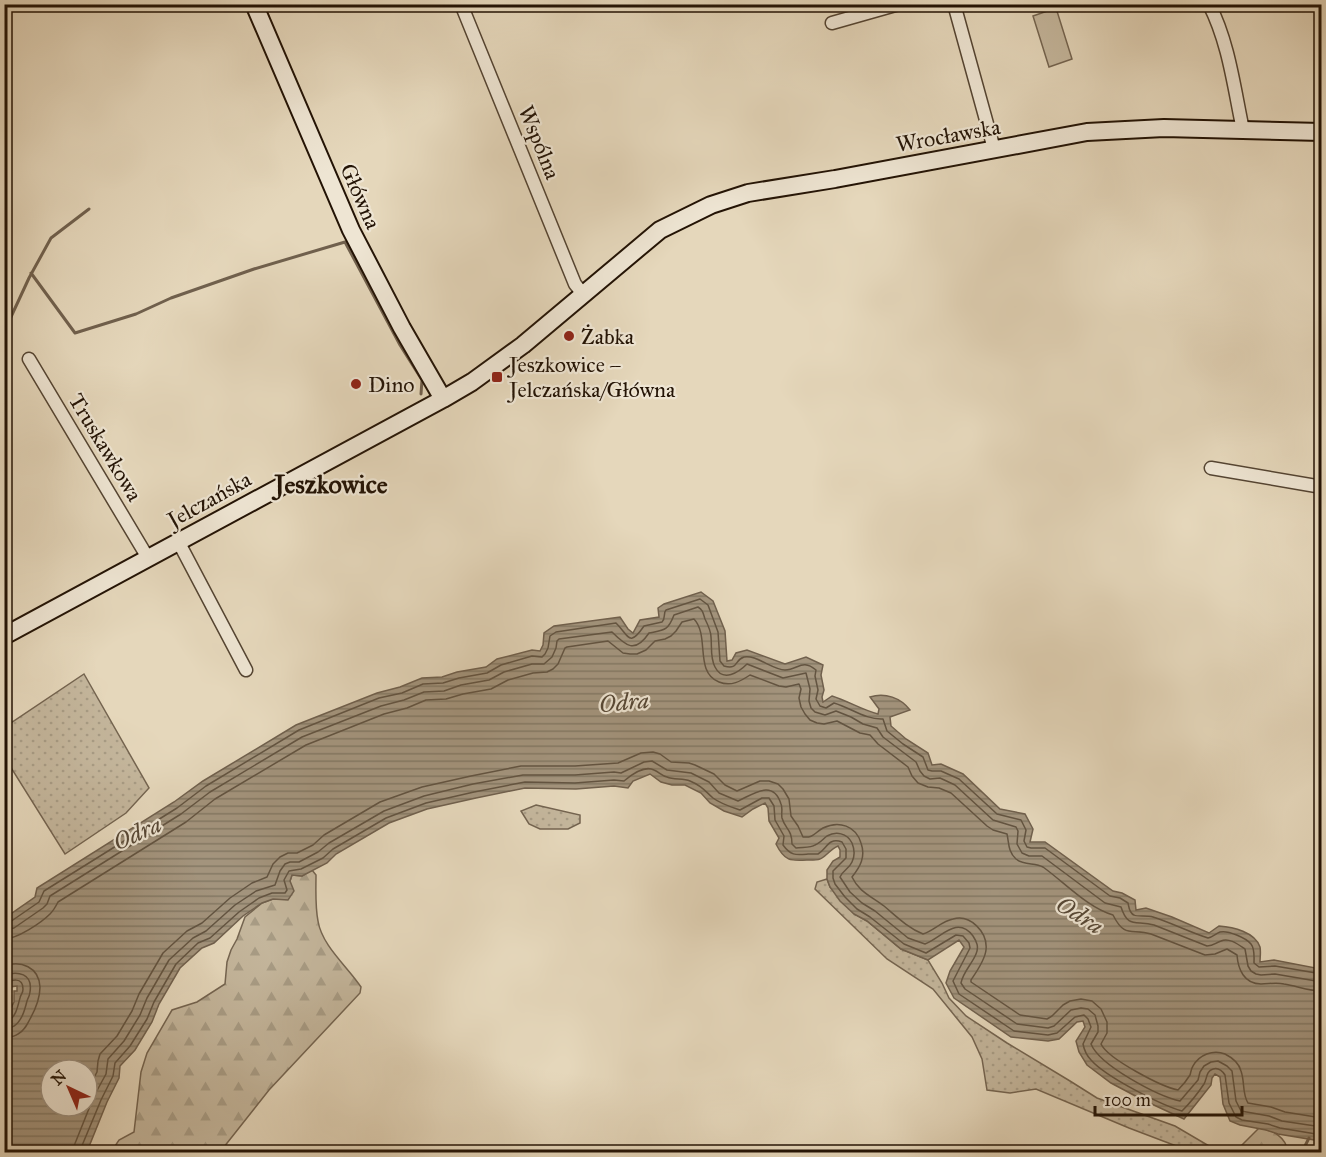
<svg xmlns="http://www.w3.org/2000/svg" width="1326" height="1157" font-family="'IM FELL Great Primer',serif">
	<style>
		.grass { fill: url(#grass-dots); stroke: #746450; stroke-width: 1.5 }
		.forest { fill: url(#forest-firs); stroke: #746450; stroke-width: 1.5 }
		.pitch { fill: #c4b69c; stroke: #746450; stroke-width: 1.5 }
		.water { fill: url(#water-rules); stroke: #70604d; stroke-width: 1.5; fill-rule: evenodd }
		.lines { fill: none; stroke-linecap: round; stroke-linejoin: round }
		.shore { stroke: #635441; stroke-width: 1.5 }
		.stream { stroke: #70604d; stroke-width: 3 }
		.street-casing { stroke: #544432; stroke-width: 15 }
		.secondary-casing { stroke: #231305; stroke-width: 20 }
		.street { stroke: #eee5d3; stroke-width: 12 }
		.secondary { stroke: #eee5d3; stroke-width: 16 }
		.poi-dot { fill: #8f2418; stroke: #eee5d3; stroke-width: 2 }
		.labels { text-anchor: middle; stroke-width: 4.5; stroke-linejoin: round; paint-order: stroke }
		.street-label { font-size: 22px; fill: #231305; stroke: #eee5d3 }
		.poi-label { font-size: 22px; fill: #231305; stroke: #eee5d3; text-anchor: start }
		.water-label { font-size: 24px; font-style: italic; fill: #564735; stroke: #eee5d3 }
		.quarter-label { font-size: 26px; font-weight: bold; fill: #231305; stroke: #eee5d3 }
	</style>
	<defs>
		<pattern id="grass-dots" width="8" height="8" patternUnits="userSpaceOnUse" patternTransform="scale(1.5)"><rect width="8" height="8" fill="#c4b69c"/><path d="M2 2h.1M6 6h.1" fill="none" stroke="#a89c85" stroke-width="1.8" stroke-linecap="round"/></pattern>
		<pattern id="forest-firs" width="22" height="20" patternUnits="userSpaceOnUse" patternTransform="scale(1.5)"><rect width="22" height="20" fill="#c4b69c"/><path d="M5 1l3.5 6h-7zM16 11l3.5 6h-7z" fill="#a89c85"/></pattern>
		<pattern id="water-rules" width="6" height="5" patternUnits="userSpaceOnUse" patternTransform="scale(1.5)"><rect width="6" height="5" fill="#a3947d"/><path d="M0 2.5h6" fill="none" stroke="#847864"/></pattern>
	</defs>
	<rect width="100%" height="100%" fill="#e5d7bb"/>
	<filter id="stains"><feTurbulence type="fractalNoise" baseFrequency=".00333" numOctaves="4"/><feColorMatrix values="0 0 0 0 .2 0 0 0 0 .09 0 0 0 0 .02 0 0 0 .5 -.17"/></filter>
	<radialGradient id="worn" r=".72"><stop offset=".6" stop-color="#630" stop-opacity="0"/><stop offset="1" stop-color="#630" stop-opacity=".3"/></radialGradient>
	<path class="grass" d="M84,674L149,788L126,813L65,854L5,758V727Z
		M536,805L580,815V823L568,829H540L529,824L521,811Z
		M827,879L830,887L854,914L867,921L901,949L928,960L942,983L949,998L966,1016L1007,1043L1070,1081L1097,1098L1175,1126L1209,1146H1230L1235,1152H1192L1129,1128L1036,1089L1010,1093L987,1090L982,1059L972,1037L933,989L887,959L815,889L817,882Z"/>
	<path class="forest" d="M312,870L316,875C316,890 315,906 318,921C322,946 348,967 361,987L360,993L269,1090L220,1152H111L119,1140L134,1132L141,1072L147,1053L172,1010L197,1002L225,984L227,962L231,950L237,939L245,917L262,903L273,899H288L290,881L292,875L302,876Z
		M1259,1128C1273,1130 1286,1137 1288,1152H1235Z"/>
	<path class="pitch" d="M1056,8L1072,59L1049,67L1033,16Z"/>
	<path class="water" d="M701,592L713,601L725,631L727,661L732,660L736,653L747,650L785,664L806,657L823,665L821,675L824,690L822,697L823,702L832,696C848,701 862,710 878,714L879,709L870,697C885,692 901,698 910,710L890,717L891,726L906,739L928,753L932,765L941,764L963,774L1000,809L1025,814L1033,829L1030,842H1045L1113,891L1122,893L1135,900L1136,910L1146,908L1172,917L1209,933L1219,926C1233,927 1255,932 1260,947C1261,952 1260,957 1260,962L1274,960L1321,969V1141L1278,1134L1266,1130L1240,1125L1230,1121L1223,1104L1220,1077L1215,1074L1212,1078L1211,1085L1184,1119L1143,1100L1111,1083L1087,1065L1079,1052L1076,1041L1085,1027L1083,1021L1077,1022L1059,1039L1048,1041L1011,1037L954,998L946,983L950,971L964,947L959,940L928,960L901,949L867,921L854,914L840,901L830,887L827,879V870L833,861L840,857V850L838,846C831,849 828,854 822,858C818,861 813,860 808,860C791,861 785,862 776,844L779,838L769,821L768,808L765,803L753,809L742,817L724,811L710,803L701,793L685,785H672L661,782L650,774L633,781L628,788L614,786L576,789L525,788L476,798L427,809L389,823L336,854L327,863L302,876L292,875L290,881L294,891L288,900L273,899L262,903L243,916L214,943L202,948L180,968L159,1004L152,1022L135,1050L120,1066L119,1078L107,1102L88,1149L85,1152H5V1020L14,1002V991H17V986L10,987L5,992V918L35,897L37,888L174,802L203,781L296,725L377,693L400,687L422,678L442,677L457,672L486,667L497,659L532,650L540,651L543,645L544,633L554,626L620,617L628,629L633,633L640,620L659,617L658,608L664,604ZM51,1070H87V1106H51Z"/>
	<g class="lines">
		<path class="shore" d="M4,923L10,922L39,902L44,891L177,808L206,786L299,730L379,698L402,693L423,684L443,683L459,678L487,673L501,665L532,656L542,657L545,654L548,648L550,636L556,632L616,623C629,636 629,648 644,626L662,622C666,618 663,613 666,610L700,599L708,605L718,632L720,661L724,666C739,670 734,660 744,657C755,654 773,670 785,670C798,670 802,658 816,670L815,676L818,690L816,699L820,706L826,708L834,703C851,708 866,720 883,719L887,731L903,744L923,757L928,770L932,771H941L959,779L997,814L1021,820L1026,830L1024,841L1027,847L1031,848H1045L1110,896L1120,898L1128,903C1129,907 1129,913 1134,915C1137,917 1147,915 1153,917C1172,923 1189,932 1208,938C1213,937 1215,934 1220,932C1228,930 1246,938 1251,944C1255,949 1254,957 1254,963L1259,967L1275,966L1322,974
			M4,930L14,928L43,908L47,904L50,896L181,814L210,792L302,737L381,706L404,700L424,692L444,691L461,685L489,680L504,672L532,664H544L552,657L556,648L557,641L559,639L612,632C626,646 635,654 649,633C664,630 668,631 674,615L698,607C703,610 703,613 705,619C708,625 711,631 711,637C712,646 710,658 715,667C723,683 739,672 747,664L783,678L806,673L810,689L809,701L811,708L815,712L825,715L836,711L851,717L863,724L877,728L883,737L916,762L920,771L924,776L930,779L940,778L955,785L993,820L1016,827L1018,831L1017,844L1022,853L1029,856H1042L1105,903L1121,907C1128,929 1136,920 1154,925L1207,946C1214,946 1215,943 1221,941C1229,937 1239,945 1245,949L1248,966L1251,971L1256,974L1261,975L1275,974L1322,982
			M4,939C17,939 41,923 50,914C54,910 56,906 58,902L186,822L215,799L306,745L384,714L407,708L426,700L446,699L463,694L491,689L508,680L533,673L547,672L553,669L558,664L565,648L567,647L608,641L623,653L630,654H637L646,650L655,641L665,639L671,636L676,631L682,622L694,619C710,636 694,672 719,682C731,687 741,681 750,675L779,686L786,687L799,684L801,689L799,698L801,707L805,714L810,720L817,723L824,724L837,721L860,733L870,735L878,744L908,767L912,776L918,783L928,787L939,788L951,793L987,826L993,830L1007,834C1009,843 1008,852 1016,859C1025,866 1035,862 1043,867C1064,882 1088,908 1113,915C1125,939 1132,928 1151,934L1205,955L1215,954L1227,949L1237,955C1238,969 1244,984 1261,984C1269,984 1276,982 1284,984C1297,986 1309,991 1322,991
			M4,966C21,960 39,967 40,987C40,997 35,1010 30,1019C27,1025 24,1031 18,1034C14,1037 10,1037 4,1038
			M4,975C18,971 33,973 30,992C29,998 29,995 27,1001C25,1009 22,1021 14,1026C10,1029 9,1028 4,1029
			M4,984C11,980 23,976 23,989C23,994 21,993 20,998C18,1005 16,1017 9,1020C8,1021 6,1021 4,1021
			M87,1091L97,1072L98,1061L100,1054L117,1036L132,1011L139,994L163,953L187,931L202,923L230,898L252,883L267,877L273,864L280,857L288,853H297L313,845L324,835L380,802L422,787L471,776L521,766H575L618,763L641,753L653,752L660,754L671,762L689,763L695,765L714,774L725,785L737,791L760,781H769L778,784L783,789L789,799L791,816L798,826L803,837C814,838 814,833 823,828C839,820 856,826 861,843C866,857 860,867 852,877C859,892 871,896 884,906C896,916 908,928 923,934C933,931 942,921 953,919C970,914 988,932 986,950C985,960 977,971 971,980V982L1020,1015L1047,1019L1052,1016L1063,1005L1070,1001L1081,999L1092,1001L1101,1009L1107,1022V1033L1101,1044C1108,1059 1162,1087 1178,1090C1182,1086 1187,1080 1190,1075C1191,1072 1191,1069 1193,1066C1199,1055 1213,1049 1225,1054C1233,1058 1239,1063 1241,1071C1245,1082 1242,1094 1248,1103L1271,1107L1285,1112L1322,1118
			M73,1152L74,1146L94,1096L106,1074L108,1059L124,1041L140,1015L147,998L169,960L193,938L206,931L235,905L256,891L275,885L280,871L285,864L290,862H299L318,852L329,843L384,811L424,796L473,784L523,775H575L614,772L621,773L644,762L652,761L667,770L691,773L709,782L719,793L738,801C752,795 773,778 781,804C783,808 781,813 782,818C785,829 792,829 792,844L796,848C802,847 811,848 815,845C820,843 823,839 827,836C836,831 847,833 852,843C854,848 855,856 852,862C849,869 843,870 840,877L850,892L862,903L875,911L908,938L925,944C941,938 957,915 973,936C977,942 979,947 976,954C972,964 963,972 961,983L965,989L1017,1024L1048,1028L1054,1026L1071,1010L1081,1008L1088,1009L1095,1015L1098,1026V1032L1091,1044C1100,1066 1158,1096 1180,1101L1198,1080L1200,1072L1204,1066L1211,1062L1218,1061L1227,1066L1232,1071L1236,1101L1241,1111L1269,1116L1282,1121L1322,1127
			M81,1152V1148L101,1100L113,1076L115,1063L130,1046L147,1019L154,1002L176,964L198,943L210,938L239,912L259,898L272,893H285L287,890L284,880L289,871L301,869L323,858L333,849L386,818L426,803L474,792L525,782L575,783L614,780L624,781C631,775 645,765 654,770C659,772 662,776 667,777C674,780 683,778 690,781C702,786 704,790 713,798C721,804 731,807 740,810L762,798H769L774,806L775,820L784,836L783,845C791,856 796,855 808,854C809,854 817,854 818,854C827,849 828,837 842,842L846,849V858L833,871V878L835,884L845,897L857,909L870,917L904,944L926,953L956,935L963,936L969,943L970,948L953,981L959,994L1014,1031L1048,1035L1057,1033L1075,1017L1084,1015L1088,1019L1091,1027L1083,1044C1084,1049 1087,1056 1091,1060C1106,1077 1161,1105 1182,1111C1190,1103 1198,1093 1204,1084C1207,1079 1206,1071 1213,1069C1219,1067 1223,1072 1225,1075L1229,1103L1236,1117L1242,1120L1268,1124L1280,1128L1322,1135"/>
		<path class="stream" d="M31,273L75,333L136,314L171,298L254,269L345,242L400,345L422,380L421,394
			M4,332L29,278L51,238L89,209
			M1302,1152L1309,1138"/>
		<defs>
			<path id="street" d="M461,4L575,284L583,294
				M954,4L994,149
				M1209,4C1229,43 1234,88 1243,130
				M832,23L899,4
				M29,359L148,558
				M1211,468L1322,487
				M178,541L246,670"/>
			<path id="secondary" d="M254,4L351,230L402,328L443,399
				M4,636L443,399L472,382L523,345L660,230L711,205L748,193L835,179L1087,132L1164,128L1322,132"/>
		</defs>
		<use href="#street" class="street-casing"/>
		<use href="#secondary" class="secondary-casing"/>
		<use href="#street" class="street"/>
		<use href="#secondary" class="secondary"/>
	</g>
	<g class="poi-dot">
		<circle cx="569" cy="336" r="6"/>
		<rect x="491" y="371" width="12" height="12" rx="3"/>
		<circle cx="356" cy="384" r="6"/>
	</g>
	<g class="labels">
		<g class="street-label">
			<text transform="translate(948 135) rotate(-10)" y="8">Wrocławska</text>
			<text transform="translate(540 142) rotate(68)" y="8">Wspólna</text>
			<text transform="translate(361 196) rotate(66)" y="8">Główna</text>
			<text transform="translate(106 447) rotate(59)" y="8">Truskawkowa</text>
			<text transform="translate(209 499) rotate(-29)" y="8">Jelczańska</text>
		</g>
		<g class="poi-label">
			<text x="581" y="344">Żabka</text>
			<text x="509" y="372">Jeszkowice –<tspan x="509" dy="25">Jelczańska/Główna</tspan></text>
			<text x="368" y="392">Dino</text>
		</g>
		<g class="water-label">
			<text transform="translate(624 702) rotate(-5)" y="8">Odra</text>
			<text transform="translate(137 833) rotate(-24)" y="8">Odra</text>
			<text transform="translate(1080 915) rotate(32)" y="8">Odra</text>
		</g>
		<g class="quarter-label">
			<text x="331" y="493">Jeszkowice</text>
		</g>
	</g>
	<rect width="1326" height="1157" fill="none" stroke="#e5d7bb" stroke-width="24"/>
	<rect x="6" y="6" width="1314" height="1145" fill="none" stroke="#231305" stroke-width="3"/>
	<rect x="12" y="12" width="1302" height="1133" fill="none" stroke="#231305" stroke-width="1.5"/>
	<g transform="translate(69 1088) rotate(316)"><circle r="28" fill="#eee5d3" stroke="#9d9181" stroke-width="1.5"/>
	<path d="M0-4.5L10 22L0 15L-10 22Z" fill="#8f2418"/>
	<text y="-9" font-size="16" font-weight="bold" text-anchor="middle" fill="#231305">N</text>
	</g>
	<path d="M1095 1106v9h147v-9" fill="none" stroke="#231305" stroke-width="3"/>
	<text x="1104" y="1106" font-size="18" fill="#231305" stroke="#eee5d3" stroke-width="4.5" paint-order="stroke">100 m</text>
	<rect width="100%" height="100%" filter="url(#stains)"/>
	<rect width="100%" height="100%" fill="url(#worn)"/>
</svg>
